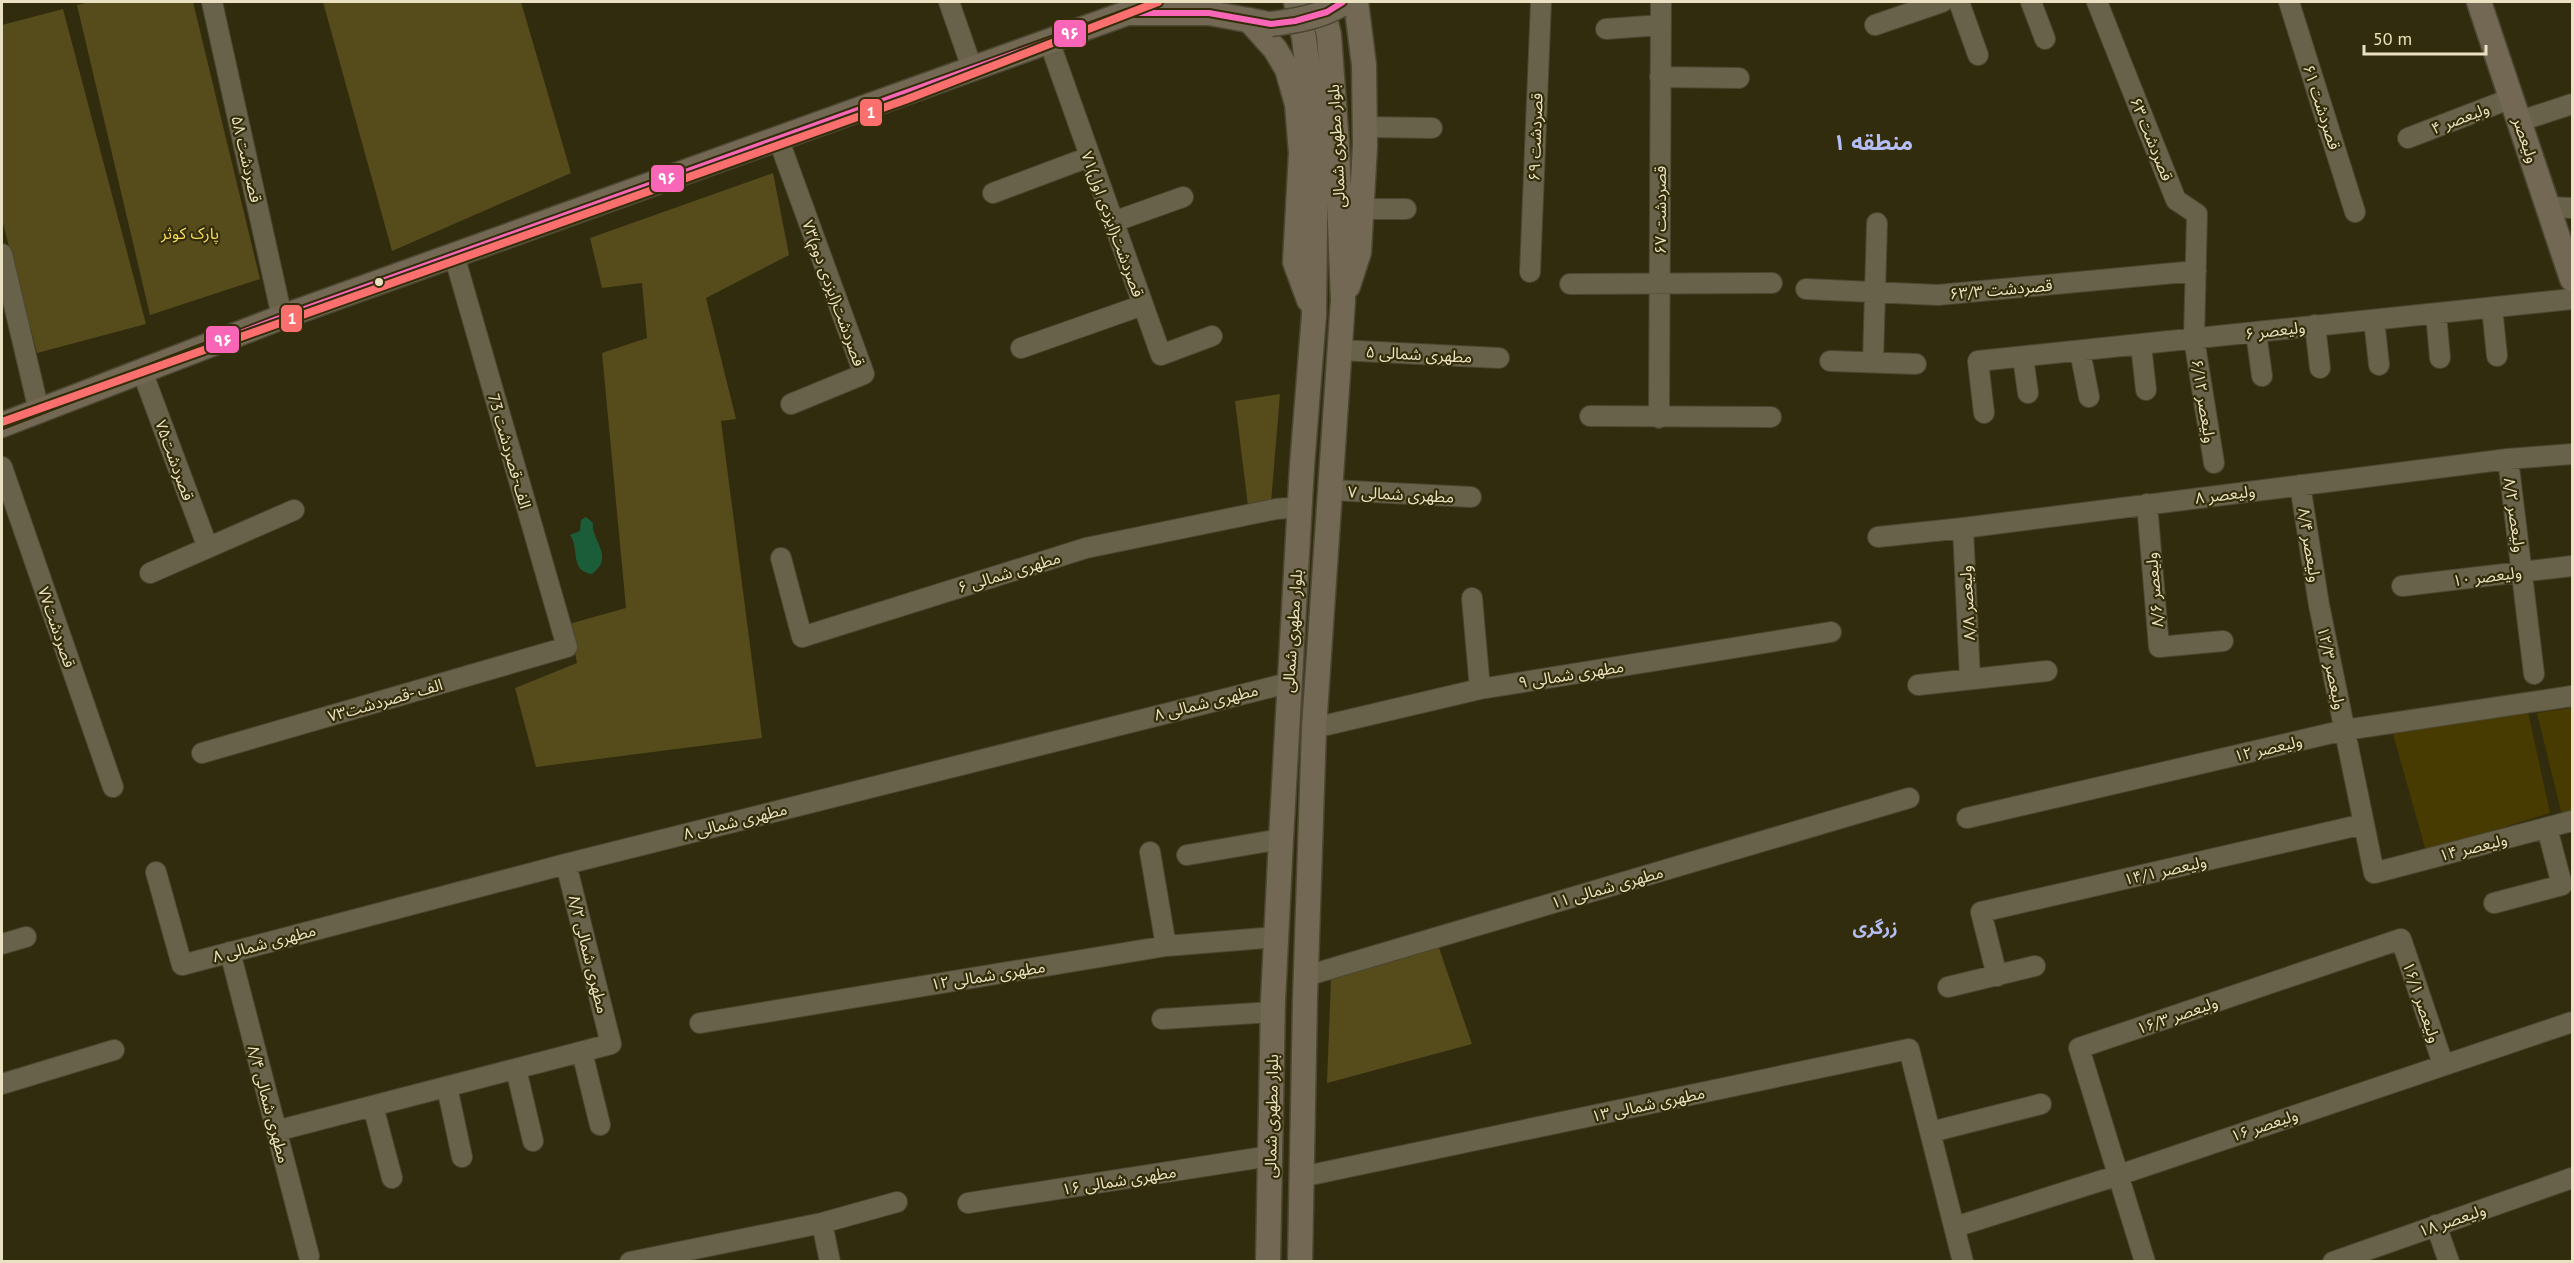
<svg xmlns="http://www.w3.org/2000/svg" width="2574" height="1263" font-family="'PT Sans','Noto Sans Arabic',sans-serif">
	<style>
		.built { fill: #473b02 }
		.green { fill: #554b1b }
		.water { fill: #1c5d39 }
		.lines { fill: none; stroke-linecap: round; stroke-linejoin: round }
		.minor-casing { stroke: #4b4731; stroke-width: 22 }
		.major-casing { stroke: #4b4731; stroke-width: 27 }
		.minor { stroke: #68624a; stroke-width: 20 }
		.major { stroke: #726853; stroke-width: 24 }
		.major-bridge-casing { stroke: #4b4731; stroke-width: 27; stroke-linecap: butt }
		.major-bridge { stroke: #726853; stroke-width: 24 }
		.bus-1-casing { stroke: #342d0a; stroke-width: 10 }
		.bus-1 { stroke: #fa66b7; stroke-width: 6 }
		.metro-1-casing { stroke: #342d0a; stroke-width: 12 }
		.metro-1 { stroke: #fb6f6f; stroke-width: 8 }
		.bus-dot { fill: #e9e1c1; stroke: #342d0a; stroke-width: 2 }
		.labels { text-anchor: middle; stroke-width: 4.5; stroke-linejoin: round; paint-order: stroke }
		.street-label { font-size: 16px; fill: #e9e1c1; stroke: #342d0a }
		.park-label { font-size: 16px; fill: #f9dd5e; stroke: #342d0a }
		.neighbourhood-label { font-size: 18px; font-weight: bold; fill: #b4bef6; stroke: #342d0a }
		.district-label { font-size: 22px; font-weight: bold; fill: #b4bef6; stroke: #342d0a }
		.line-badge { stroke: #342d0a; stroke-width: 2 }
		.badge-label { font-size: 16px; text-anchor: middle; font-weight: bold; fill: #fff }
	</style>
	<rect width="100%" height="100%" fill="#322c0f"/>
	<path class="built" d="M2572,708V812L2562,815L2537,713Z
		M2528,712L2550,813L2426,851L2391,727Z"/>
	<path class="green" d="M90,2H193L260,279L150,315L77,5Z
		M323,2H521L571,173L392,251Z
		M63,9L146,324L37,353L2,220V25Z
		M773,173L789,255L706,298L736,419L721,421L762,738L536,767L515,688L577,663L569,624L626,608L602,353L647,338L642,283L602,288L590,238Z
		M1280,394L1271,503L1248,506L1235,401Z
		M1438,945L1472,1044L1327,1083L1331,978Z"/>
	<path class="water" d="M586,517L593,523C590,539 616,557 592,574C569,571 580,548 570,535L580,531L581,520Z"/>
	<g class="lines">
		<defs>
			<path id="minor" d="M212,2L282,317
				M949,2L972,68
				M1959,2L1978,55
				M2031,2L2045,39
				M2097,2L2176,200L2197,214L2194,339L2214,463
				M2289,2L2355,212
				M1875,25L1942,2
				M1606,29L1661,25
				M1049,41L1161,355L1212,336
				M1660,77L1739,78
				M2520,121L2572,104
				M1364,127L1432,128
				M778,138L864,374L791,404
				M2408,138L2512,98
				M993,193L1089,157
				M2549,207L2572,208
				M1362,209H1406
				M1113,222L1183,197
				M2,254L39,411
				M1530,272L1541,2
				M1570,284L1772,283
				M1806,289L1938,295L2196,271
				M2492,308L2497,356
				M2436,314L2440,358
				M2374,320L2379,365
				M2315,325L2320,368
				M2256,333L2262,376
				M2141,345L2146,390
				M1021,348L1143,305
				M1339,350L1499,358
				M2080,351L2089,397
				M2023,357L2028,393
				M1830,361L1916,364
				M1873,362L1877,223
				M142,371L208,548
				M1984,413L1978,361L2572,299
				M1590,416L1771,417
				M1659,418L1661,2
				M2508,459L2534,674
				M2,467L113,787
				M2300,485L2319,605L2364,824
				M1331,490L1471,497
				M2147,504L2159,647L2223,641
				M1963,528L1970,679
				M1878,537L1963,528L2508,459L2572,454
				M781,558L802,637L1086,548L1276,509L1300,507
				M150,573L294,510
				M2402,586L2572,566
				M1472,598L1480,689
				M1918,685L2047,671
				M1314,728L1480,689L1831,632
				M202,753L567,647L454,255
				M1967,818L2345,730L2572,696
				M1150,852L1166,946
				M1187,855L1281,839
				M156,872L182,965L566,864L1288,683
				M2494,903L2562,885L2547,828
				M2,944L26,937
				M230,952L309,1256
				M1306,976L1909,798
				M1997,976L1981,912L2364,824L2374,873L2572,821
				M1948,987L2035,966
				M1162,1019L1273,1012
				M700,1023L1166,946L1277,937
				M582,1052L600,1125
				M516,1069L533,1141
				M2,1084L114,1050
				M447,1087L462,1157
				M373,1106L392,1178
				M276,1131L611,1044L566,864
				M1931,1132L2041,1104
				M1301,1177L1909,1049L1963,1262
				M968,1203L1270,1156
				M822,1223L830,1262
				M2436,1225L2449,1262
				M1955,1227L2119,1175L2572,1022
				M630,1262L822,1223L897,1202
				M2145,1262L2079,1048L2401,939L2443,1064
				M2333,1262L2572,1178"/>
			<path id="major" d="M2479,2L2572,279
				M1132,13H1209L1264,23
				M1249,20L1275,49L1287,69L1297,104L1301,153L1295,262L1309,300
				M1348,286L1359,252L1365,146L1364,65L1356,2
				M2,425L282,317L1127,13L1149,2
				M1268,1262L1273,1001L1281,839L1302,466L1314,315L1316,140L1304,38L1296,2
				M1300,1262L1305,999L1314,728L1343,300L1337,145L1329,35L1321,2"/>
		</defs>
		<use href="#minor" class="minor-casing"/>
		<use href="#major" class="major-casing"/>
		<use href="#minor" class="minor"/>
		<use href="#major" class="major"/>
		<defs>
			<path id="major-bridge" d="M1271,24C1295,21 1319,17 1340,5"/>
		</defs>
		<use href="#major-bridge" class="major-bridge-casing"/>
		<use href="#major-bridge" class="major-bridge"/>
		<defs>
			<path id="bus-1" d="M2,425L282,317L1127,13H1209L1271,24L1295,21L1327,12L1343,2"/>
		</defs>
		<use href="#bus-1" class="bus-1-casing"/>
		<use href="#bus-1" class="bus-1"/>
		<defs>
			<path id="metro-1" d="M2,422L905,100L1158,2"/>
		</defs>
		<use href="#metro-1" class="metro-1-casing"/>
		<use href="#metro-1" class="metro-1"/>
	</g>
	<circle class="bus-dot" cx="379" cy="282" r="5"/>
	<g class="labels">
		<g class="street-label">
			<text transform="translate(2322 107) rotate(72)" y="6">۶۱ قصردشت</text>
			<text transform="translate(2460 118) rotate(-21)" y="6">۴ ولیعصر</text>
			<text transform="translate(1535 137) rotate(-88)" y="6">۶۹ قصردشت</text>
			<text transform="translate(2152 139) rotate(68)" y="6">۶۳ قصردشت</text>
			<text transform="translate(2526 140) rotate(71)" y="6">ولیعصر</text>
			<text transform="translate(1336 146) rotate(-93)" y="6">بلوار مطهرى شمالى</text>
			<text transform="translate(247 159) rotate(77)" y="6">قصردشت ۵۸</text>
			<text transform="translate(1660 210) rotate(-90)" y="6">۶۷ قصردشت</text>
			<text transform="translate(1113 224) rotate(70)" y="6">۷۱قصردشت(ایزدی اول)</text>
			<text transform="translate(2001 289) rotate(-5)" y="6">۶۳/۳ قصردشت</text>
			<text transform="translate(834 293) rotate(70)" y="6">۷۳قصردشت(ایزدی دوم)</text>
			<text transform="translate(2275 330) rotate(-7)" y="6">۶ ولیعصر</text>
			<text transform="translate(1419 354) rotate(3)" y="6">۵ مطهری شمالی</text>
			<text transform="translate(2204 401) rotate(81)" y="6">۶/۱۲ ولیعصر</text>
			<text transform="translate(510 451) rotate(74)" y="6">73 الف-قصردشت</text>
			<text transform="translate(175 460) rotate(70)" y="6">قصردشت۷۵</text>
			<text transform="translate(1401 494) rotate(3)" y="6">۷ مطهری شمالی</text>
			<text transform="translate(2225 494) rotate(-7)" y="6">۸ ولیعصر</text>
			<text transform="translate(2515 515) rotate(82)" y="6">۸/۲ ولیعصر</text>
			<text transform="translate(2310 545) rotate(81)" y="6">۸/۴ ولیعصر</text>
			<text transform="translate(1009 572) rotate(-17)" y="6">۶ مطهری شمالی</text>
			<text transform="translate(2487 576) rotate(-7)" y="6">۱۰ ولیعصر</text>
			<text transform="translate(2154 590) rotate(-95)" y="6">۸/۶ ولیعصر</text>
			<text transform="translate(1967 603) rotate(-93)" y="6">۸/۸ ولیعصر</text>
			<text transform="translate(57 627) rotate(71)" y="6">قصردشت۷۷</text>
			<text transform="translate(1292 631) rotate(-86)" y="6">بلوار مطهرى شمالى</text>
			<text transform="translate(2332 668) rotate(78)" y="6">۱۲/۳ ولیعصر</text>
			<text transform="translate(1571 674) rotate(-9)" y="6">۹ مطهری شمالی</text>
			<text transform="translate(385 700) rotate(-16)" y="6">الف -قصردشت۷۳</text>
			<text transform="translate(1206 702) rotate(-14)" y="6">۸ مطهری شمالی</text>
			<text transform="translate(2268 748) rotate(-13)" y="6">۱۲ ولیعصر</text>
			<text transform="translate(735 821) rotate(-14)" y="6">۸ مطهری شمالی</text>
			<text transform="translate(2473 847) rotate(-14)" y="6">۱۴ ولیعصر</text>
			<text transform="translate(2165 870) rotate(-13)" y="6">۱۴/۱ ولیعصر</text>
			<text transform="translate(1607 887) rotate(-16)" y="6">۱۱ مطهری شمالی</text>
			<text transform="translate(264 943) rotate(-15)" y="6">۸ مطهری شمالی</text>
			<text transform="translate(589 954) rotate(76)" y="6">۸/۲ مطهری شمالی</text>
			<text transform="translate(988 975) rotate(-9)" y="6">۱۲ مطهری شمالی</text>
			<text transform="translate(2422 1002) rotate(71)" y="6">۱۶/۱ ولیعصر</text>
			<text transform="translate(2177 1015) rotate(-19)" y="6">۱۶/۳ ولیعصر</text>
			<text transform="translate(269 1104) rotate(75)" y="6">۸/۴ مطهری شمالی</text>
			<text transform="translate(1648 1104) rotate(-12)" y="6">۱۳ مطهری شمالی</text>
			<text transform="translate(1271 1116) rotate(-89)" y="6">بلوار مطهرى شمالى</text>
			<text transform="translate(2264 1125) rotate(-19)" y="6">۱۶ ولیعصر</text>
			<text transform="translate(1119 1180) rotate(-9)" y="6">۱۶ مطهری شمالی</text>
			<text transform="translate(2452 1220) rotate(-19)" y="6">۱۸ ولیعصر</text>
		</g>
		<g class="park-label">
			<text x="190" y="239">پارک کوثر</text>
		</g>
		<g class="neighbourhood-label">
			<text x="1875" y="934">زرگری</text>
		</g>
		<g class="district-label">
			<text x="1873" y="150">منطقه ۱</text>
		</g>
	</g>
	<g class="line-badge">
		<rect x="1053" y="19" width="34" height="29" rx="6" fill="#fa66b7"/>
		<rect x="859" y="98" width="24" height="29" rx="6" fill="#fb6f6f"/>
		<rect x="650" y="164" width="35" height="29" rx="6" fill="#fa66b7"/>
		<rect x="280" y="304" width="23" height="29" rx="6" fill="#fb6f6f"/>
		<rect x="205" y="325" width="35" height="29" rx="6" fill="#fa66b7"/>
	</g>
	<g class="badge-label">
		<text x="1070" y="39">۹۶</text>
		<text x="871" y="118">1</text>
		<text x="667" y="184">۹۶</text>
		<text x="292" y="324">1</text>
		<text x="223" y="346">۹۶</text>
	</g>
	<rect width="2574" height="1263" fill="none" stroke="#e9e1c1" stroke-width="6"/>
	<path d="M2364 45v9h122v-9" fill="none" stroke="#e9e1c1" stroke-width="3"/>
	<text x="2373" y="45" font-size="18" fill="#e9e1c1" stroke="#342d0a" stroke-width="4.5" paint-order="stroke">50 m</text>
</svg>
